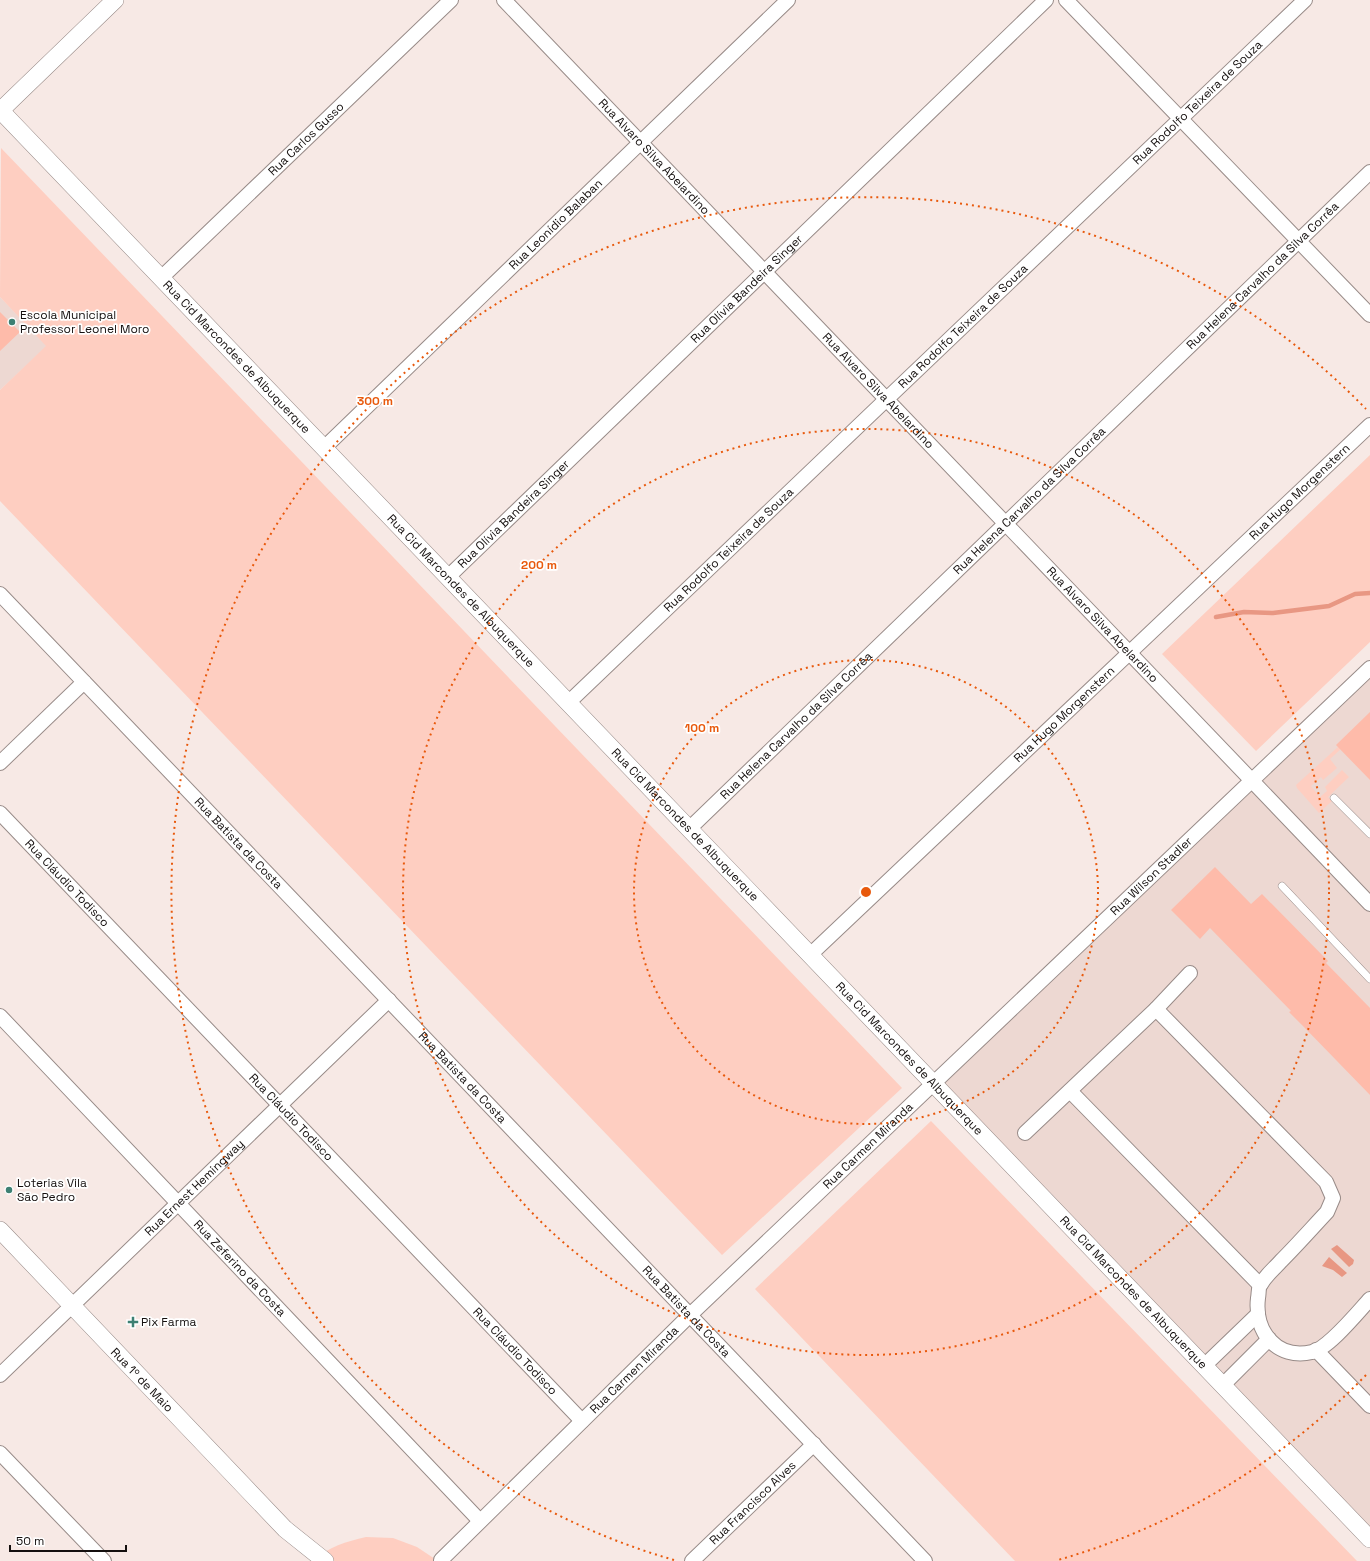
<svg xmlns="http://www.w3.org/2000/svg" width="1370" height="1561" font-family="'Space Grotesk',sans-serif">
	<style>
		.built { fill: #edd8d2 }
		.green { fill: #fecec1 }
		.water { fill: #e89783 }
		.lines { fill: none; stroke-linecap: round; stroke-linejoin: round }
		.stream { stroke: #e89783; stroke-width: 4.5 }
		.building { fill: #febbaa }
		.service-casing { stroke: #988b88; stroke-width: 8 }
		.minor-casing { stroke: #988b88; stroke-width: 16 }
		.tertiary-casing { stroke: #988b88; stroke-width: 18 }
		.service { stroke: #fff; stroke-width: 7 }
		.minor { stroke: #fff; stroke-width: 14 }
		.tertiary { stroke: #fff; stroke-width: 17 }
		.ring { fill: none; stroke: #e8590c; stroke-width: 2; stroke-dasharray: 2 4 }
		.poi-dot { fill: #3d8073; stroke: #fff; stroke-width: 1.5 }
		.labels { text-anchor: middle; stroke-width: 3.5; stroke-linejoin: round; paint-order: stroke }
		.street-label { font-size: 12px; fill: #140f0e; stroke: #fff }
		.poi-label { font-size: 12px; fill: #140f0e; stroke: #fff; text-anchor: start }
		.centre { fill: #e8590c; stroke: #fff; stroke-width: 2 }
		.ring-label { font-size: 12px; text-anchor: middle; font-weight: bold; fill: #e8590c; stroke: #fff; stroke-width: 3.5; stroke-linejoin: round; paint-order: stroke }
	</style>
	<rect width="100%" height="100%" fill="#f7e9e5"/>
	<path class="built" d="M0,297L47,346L0,390Z
		M1370,668V1539L934,1084Z"/>
	<path class="green" d="M1,148L902,1088L722,1255L0,501V390L46,346L0,297Z
		M1370,455V642L1256,751L1162,654Z
		M1339,746L1342,748L1330,759L1337,768L1323,780L1321,777L1311,786L1320,797L1327,791L1325,787L1342,770L1349,777L1328,797L1332,801L1319,813L1297,788L1296,785Z
		M931,1121L1357,1561H1015L755,1289Z
		M366,1537L393,1538L417,1547L438,1561H313C329,1546 346,1542 366,1537Z"/>
	<path class="water" d="M1337,1245L1354,1260L1353,1264L1349,1267L1331,1249Z
		M1329,1257L1347,1273L1342,1277L1333,1270L1322,1266Z"/>
	<g class="lines">
		<path class="stream" d="M1216,617L1244,612L1273,613L1329,606L1355,594L1370,593"/>
	</g>
	<path class="building" d="M0,312L20,332L0,351Z
		M1370,712V780L1336,745Z
		M1215,867L1251,904L1262,894L1328,961L1326,963L1370,1008V1095L1302,1025L1289,1012L1291,1011L1210,928L1200,939L1171,910Z"/>
	<g class="lines">
		<defs>
			<path id="service" d="M1334,798L1370,834
				M1282,886L1370,979"/>
			<g id="minor">
				<path id="s1" d="M504,0L1370,904"/>
				<path d="M1066,0L1370,315"/>
				<path id="s2" d="M161,278L451,0"/>
				<path id="s3" d="M324,448L788,0"/>
				<path id="s4" d="M448,577L1046,0"/>
				<path id="s5" d="M0,594L925,1561"/>
				<path id="s6" d="M568,703L1305,0"/>
				<path d="M0,763L84,682"/>
				<path id="s7" d="M0,813L582,1421"/>
				<path id="s8" d="M689,829L1370,172"/>
				<path id="s9" d="M810,955L1370,425"/>
				<path d="M1156,1009L1326,1182L1333,1198L1327,1212C1312,1228 1297,1245 1281,1261C1275,1268 1266,1275 1261,1284C1258,1287 1259,1294 1258,1298C1254,1332 1277,1360 1312,1352C1328,1349 1358,1312 1370,1299"/>
				<path id="s10" d="M0,1016L480,1521"/>
				<path d="M1070,1091L1260,1285"/>
				<path d="M1025,1133L1156,1009L1190,973"/>
				<path d="M1316,1350L1370,1406"/>
				<path d="M1204,1366L1258,1314"/>
				<path id="s11" d="M0,1375L389,1000"/>
				<path d="M1223,1385L1269,1339"/>
				<path d="M0,1453L104,1561"/>
				<path id="s12" d="M441,1560L690,1315L1370,668"/>
				<path id="s13" d="M692,1561L814,1444"/>
			</g>
			<g id="tertiary">
				<path id="s14" d="M0,110L1370,1539"/>
				<path d="M0,111L115,0"/>
				<path d="M0,1230L285,1529L325,1561"/>
			</g>
		</defs>
		<use href="#service" class="service-casing"/>
		<use href="#minor" class="minor-casing"/>
		<use href="#tertiary" class="tertiary-casing"/>
		<use href="#service" class="service"/>
		<use href="#minor" class="minor"/>
		<use href="#tertiary" class="tertiary"/>
	</g>
	<g class="ring">
		<circle cx="866" cy="892" r="232"/>
		<circle cx="866" cy="892" r="463"/>
		<path d="M1366 1375A695 695 0 0 1 1058 1560M674 1560A695 695 0 1 1 1366 409"/>
	</g>
	<g class="poi-dot">
		<circle cx="12" cy="322" r="4"/>
		<circle cx="9" cy="1190" r="4"/>
		<path d="M131 1316h4v4h4v4h-4v4h-4v-4h-4v-4h4z"/>
	</g>
	<g class="labels">
		<g class="street-label">
			<text dy="4" stroke="none"><textPath href="#s6" startOffset="870">Rua Rodolfo Teixeira de Souza</textPath></text>
			<text dy="4" stroke="none"><textPath href="#s2" startOffset="201">Rua Carlos Gusso</textPath></text>
			<text dy="4" stroke="none"><textPath href="#s1" startOffset="217">Rua Alvaro Silva Abelardino</textPath></text>
			<text dy="4" stroke="none"><textPath href="#s3" startOffset="322">Rua Leonídio Balaban</textPath></text>
			<text dy="4" stroke="none"><textPath href="#s8" startOffset="797">Rua Helena Carvalho da Silva Corrêa</textPath></text>
			<text dy="4" stroke="none"><textPath href="#s4" startOffset="415">Rua Olívia Bandeira Singer</textPath></text>
			<text dy="4" stroke="none"><textPath href="#s6" startOffset="546">Rua Rodolfo Teixeira de Souza</textPath></text>
			<text dy="4" stroke="none"><textPath href="#s14" startOffset="342">Rua Cid Marcondes de Albuquerque</textPath></text>
			<text dy="4" stroke="none"><textPath href="#s1" startOffset="541">Rua Alvaro Silva Abelardino</textPath></text>
			<text dy="4" stroke="none"><textPath href="#s9" startOffset="674">Rua Hugo Morgenstern</textPath></text>
			<text dy="4" stroke="none"><textPath href="#s8" startOffset="473">Rua Helena Carvalho da Silva Corrêa</textPath></text>
			<text dy="4" stroke="none"><textPath href="#s4" startOffset="91">Rua Olívia Bandeira Singer</textPath></text>
			<text dy="4" stroke="none"><textPath href="#s6" startOffset="222">Rua Rodolfo Teixeira de Souza</textPath></text>
			<text dy="4" stroke="none"><textPath href="#s14" startOffset="666">Rua Cid Marcondes de Albuquerque</textPath></text>
			<text dy="4" stroke="none"><textPath href="#s1" startOffset="865">Rua Alvaro Silva Abelardino</textPath></text>
			<text dy="4" stroke="none"><textPath href="#s9" startOffset="350">Rua Hugo Morgenstern</textPath></text>
			<text dy="4" stroke="none"><textPath href="#s8" startOffset="149">Rua Helena Carvalho da Silva Corrêa</textPath></text>
			<text dy="4" stroke="none"><textPath href="#s14" startOffset="990">Rua Cid Marcondes de Albuquerque</textPath></text>
			<text dy="4" stroke="none"><textPath href="#s5" startOffset="345">Rua Batista da Costa</textPath></text>
			<text dy="4" stroke="none"><textPath href="#s12" startOffset="986">Rua Wilson Stadler</textPath></text>
			<text dy="4" stroke="none"><textPath href="#s7" startOffset="97">Rua Cláudio Todisco</textPath></text>
			<text dy="4" stroke="none"><textPath href="#s14" startOffset="1314">Rua Cid Marcondes de Albuquerque</textPath></text>
			<text dy="4" stroke="none"><textPath href="#s5" startOffset="669">Rua Batista da Costa</textPath></text>
			<text dy="4" stroke="none"><textPath href="#s7" startOffset="421">Rua Cláudio Todisco</textPath></text>
			<text dy="4" stroke="none"><textPath href="#s12" startOffset="595">Rua Carmen Miranda</textPath></text>
			<text dy="4" stroke="none"><textPath href="#s11" startOffset="270">Rua Ernest Hemingway</textPath></text>
			<text dy="4" stroke="none"><textPath href="#s10" startOffset="348">Rua Zeferino da Costa</textPath></text>
			<text dy="4" stroke="none"><textPath href="#s14" startOffset="1638">Rua Cid Marcondes de Albuquerque</textPath></text>
			<text dy="4" stroke="none"><textPath href="#s5" startOffset="993">Rua Batista da Costa</textPath></text>
			<text dy="4" stroke="none"><textPath href="#s7" startOffset="745">Rua Cláudio Todisco</textPath></text>
			<text dy="4" stroke="none"><textPath href="#s12" startOffset="271">Rua Carmen Miranda</textPath></text>
			<text transform="translate(142 1380) rotate(46)" y="4">Rua 1º de Maio</text>
			<text dy="4" stroke="none"><textPath href="#s13" startOffset="84">Rua Francisco Alves</textPath></text>
		</g>
		<g class="poi-label">
			<text x="20" y="319">Escola Municipal<tspan x="20" dy="14">Professor Leonel Moro</tspan></text>
			<text x="17" y="1187">Loterias Vila<tspan x="17" dy="14">São Pedro</tspan></text>
			<text x="141" y="1326">Pix Farma</text>
		</g>
	</g>
	<circle cx="866" cy="892" r="6" class="centre"/>
	<g class="ring-label">
		<text x="375" y="405">300 m</text>
		<text x="539" y="569">200 m</text>
		<text x="702" y="732">100 m</text>
	</g>
	<path d="M10 1545v6h116v-6" fill="none" stroke="#140f0e" stroke-width="2"/>
	<text x="16" y="1545" font-size="12" fill="#140f0e" stroke="#ffffff" stroke-width="3" paint-order="stroke">50 m</text>
</svg>
